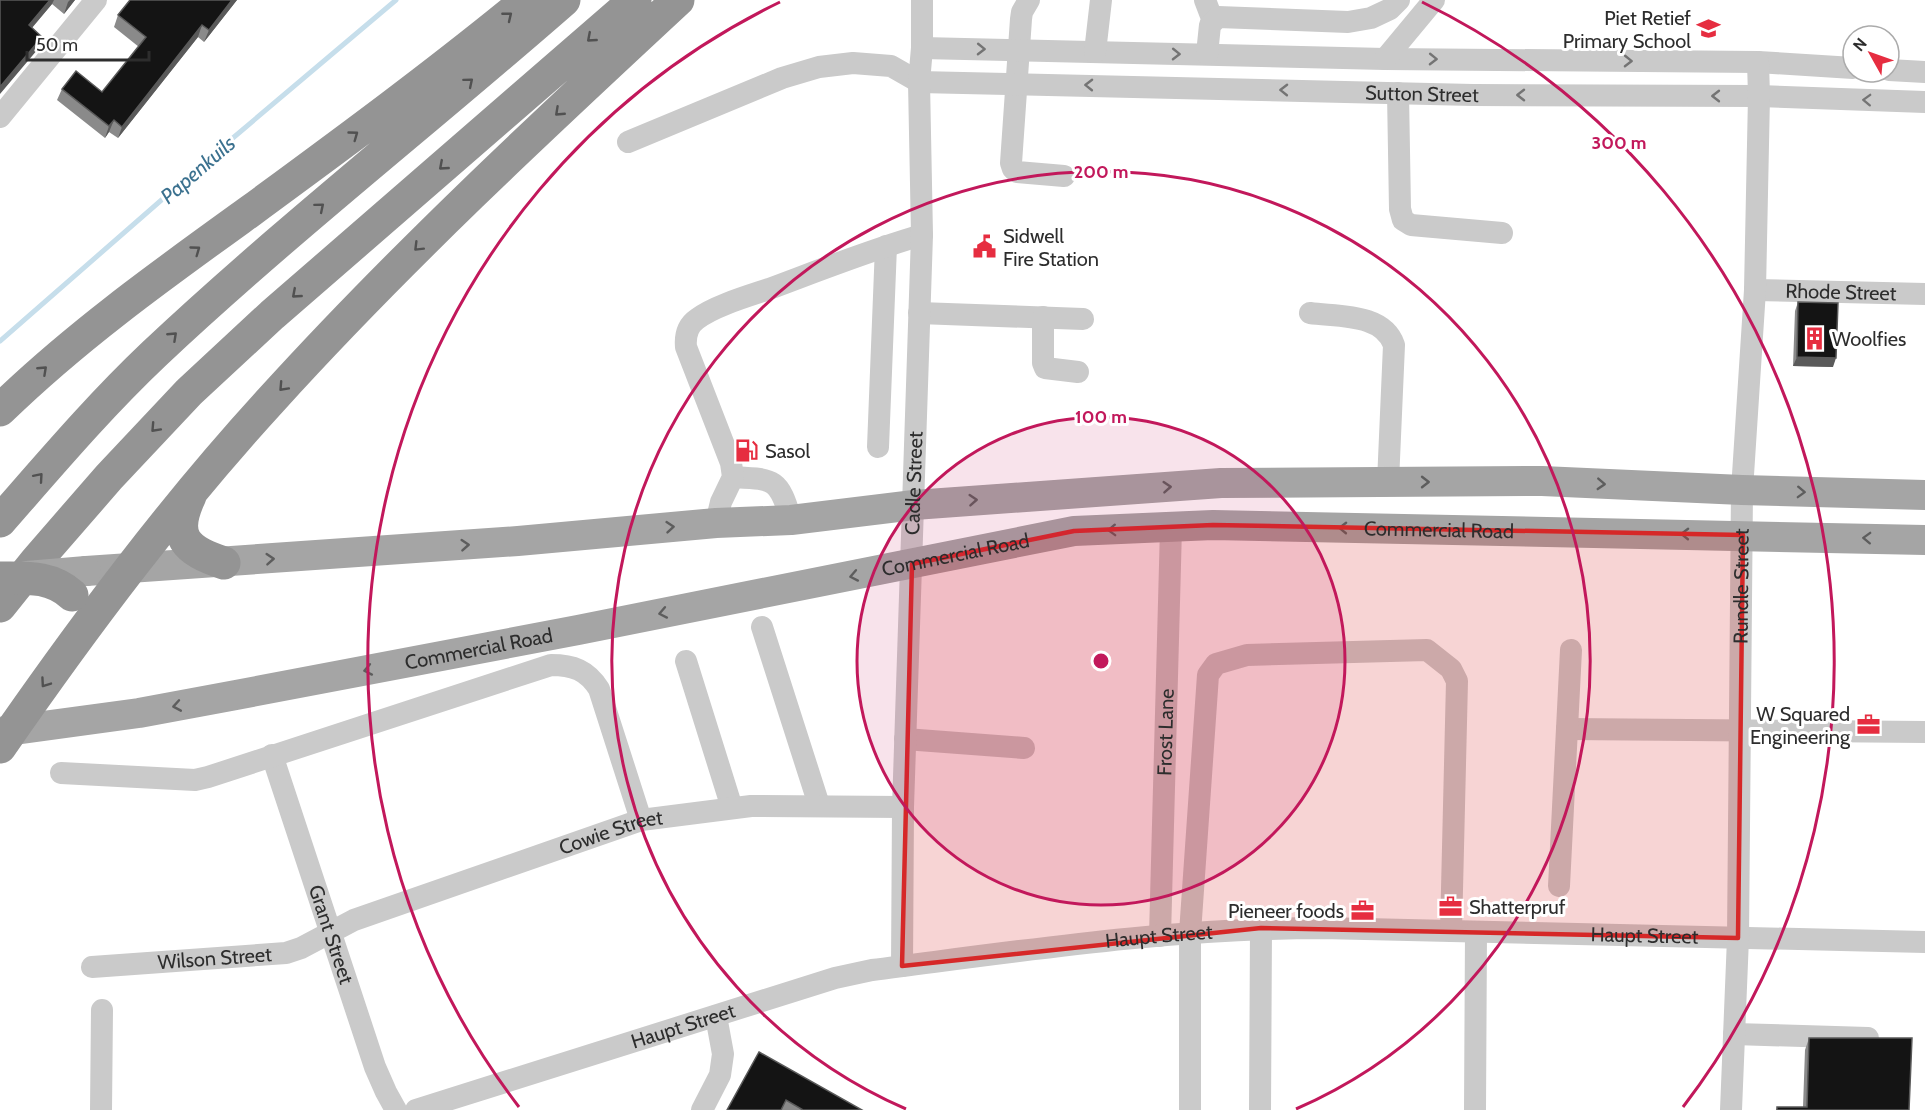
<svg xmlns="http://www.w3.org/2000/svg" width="1925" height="1110" font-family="Cabin,sans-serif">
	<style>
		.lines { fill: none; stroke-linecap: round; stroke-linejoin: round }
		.stream { stroke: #c6deeb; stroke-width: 5 }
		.minor { stroke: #cacaca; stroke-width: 22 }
		.major { stroke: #a5a5a5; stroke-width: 30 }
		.highway { stroke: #949494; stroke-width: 33 }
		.major-bridge { stroke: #a5a5a5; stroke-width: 30 }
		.highway-bridge { stroke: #949494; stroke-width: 33 }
		.wall { fill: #8a8a8a }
		.shaded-wall { fill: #5a5a5a }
		.building { fill: #141414; stroke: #5a5a5a; stroke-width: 1.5 }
		.oneway { stroke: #515151 }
		.oneway2 { stroke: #747474 }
		.oneway3 { stroke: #5d5d5d }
		.marked { fill: #d62828; fill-opacity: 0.2; stroke: #d62828; stroke-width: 4.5; stroke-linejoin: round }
		.ring { fill: none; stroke: #c2185b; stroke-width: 3 }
		.labels { text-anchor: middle; stroke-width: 6; stroke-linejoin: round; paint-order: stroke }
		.poi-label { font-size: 20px; fill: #2d2d2d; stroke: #fff; text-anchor: start }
		.street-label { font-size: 20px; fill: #2d2d2d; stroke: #fff }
		.water-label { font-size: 21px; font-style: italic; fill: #3b718f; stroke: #fff }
		.centre { fill: #c2185b; stroke: #fff; stroke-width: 3 }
		.ring-label { font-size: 18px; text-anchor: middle; font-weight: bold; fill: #c2185b; stroke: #fff; stroke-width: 6; stroke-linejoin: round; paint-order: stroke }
	</style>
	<rect width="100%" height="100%" fill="#fff"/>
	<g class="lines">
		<path class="stream" d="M0,341L221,148L396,0"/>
		<g class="minor">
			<path d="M1029,0L1022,12L1021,19L1011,163L1013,169L1017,172L1064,176"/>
			<path d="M1205,0L1213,21"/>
			<path d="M922,48L1385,59L1758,62L1853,68"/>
			<path d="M1095,52L1101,0"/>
			<path d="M1207,54L1210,25L1218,17L1348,22L1371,18L1390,9L1399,0"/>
			<path d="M1385,59L1434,0"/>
			<path d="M1889,70L1925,72"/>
			<path d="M1398,93L1400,209L1403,220L1411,225L1502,233"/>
			<path d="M0,117L96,0"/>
			<path id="s1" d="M628,142L782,78L819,67L853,63L891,66L919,82L1473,95L1759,96L1925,102"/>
			<path id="s2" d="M1755,290L1925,294"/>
			<path d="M919,313L1083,319"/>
			<path d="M1310,313C1338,317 1383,313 1394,345L1388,482"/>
			<path d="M1043,317V363L1045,368L1078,372"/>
			<path d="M878,447L886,246"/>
			<path d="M733,477C774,479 779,478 791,520"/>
			<path d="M716,523L721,502L733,477L731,463L686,347C685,336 687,326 697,319C714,306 748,296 769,289C820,270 870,250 922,235"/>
			<path d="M762,627L819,805"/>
			<path d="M686,661L732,808"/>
			<path d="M1567,729L1925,732"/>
			<path d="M905,739L1024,748"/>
			<path id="s3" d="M272,755L375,1067L386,1092L396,1110"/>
			<path d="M61,773L195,780L208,777L551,665C573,665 587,670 599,689L641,820"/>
			<path d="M1559,886L1571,650"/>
			<path id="s4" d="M1160,936L1171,528"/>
			<path id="s5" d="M902,966L903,807L922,235L919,82L922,48V0"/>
			<path id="s6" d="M92,967L286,953L301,948L354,920L641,820L751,806L903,807"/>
			<path d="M1734,1034L1868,1038"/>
			<path d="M101,1110L102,1010"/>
			<path id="s7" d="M416,1110L835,978L872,970C1021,951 1172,928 1322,928L1925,942"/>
			<path d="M702,1110L720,1075L723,1054L716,1016"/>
			<path d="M1190,1110V933L1208,675L1216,664L1247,655L1427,650L1451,669L1457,681L1451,931"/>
			<path d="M1260,1110L1261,928"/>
			<path d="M1475,1110L1476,932"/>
			<path id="s8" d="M1731,1110L1738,938L1742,490L1755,290L1759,96L1758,62"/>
		</g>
		<g class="major">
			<path d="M86,571L518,541L716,523L791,520L914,505L1221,483L1542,481L1742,490L1925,495"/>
			<path id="s9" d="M0,732L139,713L236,695L578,630L1074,531L1213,525L1925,540"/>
		</g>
		<path class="highway" d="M0,410C76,336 163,274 249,212C343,143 437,74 527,0
			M190,496C171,537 185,550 224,563
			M0,521C50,464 99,406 154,354C286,230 428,119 564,0
			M0,606L36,561L109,477L189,392L272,315L635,0
			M0,747C84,626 172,508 272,399C400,258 539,129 678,0"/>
		<path class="major-bridge" d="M27,576L86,571"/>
		<path class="highway-bridge" d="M1,578C27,578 51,576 72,595"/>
	</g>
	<path class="wall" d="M0,0H75L64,14L52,4L32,28L42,37L38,49Z
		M130,0H237L204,42L198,37L118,138L109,132L105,138L57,100L62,89L102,92L139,47L114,27L118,15Z
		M1798,302L1833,367L1793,366L1795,311Z
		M1809,1038L1909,1110H1776L1777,1107H1803L1805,1050Z
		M759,1052L862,1110H727Z"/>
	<path class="shaded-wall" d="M50,0H54L52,4L24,37L29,25Z
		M70,0H75L64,14L68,2Z
		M232,0H237L204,42L209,30Z
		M202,25L198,37L118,138L122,127Z
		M42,37L38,49L0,94V87Z
		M114,120L109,132L105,138L109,126Z
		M1797,357L1836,358L1833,367L1793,366Z"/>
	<path class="building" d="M0,0H50L29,25L42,37L0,87Z
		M130,0H232L209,30L202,25L122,127L114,120L109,126L62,89L76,71L102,92L146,37L118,15Z
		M1798,302L1838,303L1836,358L1797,357Z
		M1809,1038H1912L1909,1110H1777V1107H1807Z
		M759,1052L862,1110H803L786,1100L781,1110H727Z"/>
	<defs><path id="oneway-chevron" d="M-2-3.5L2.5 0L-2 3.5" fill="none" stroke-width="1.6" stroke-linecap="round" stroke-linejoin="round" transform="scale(1.5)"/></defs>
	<g class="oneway">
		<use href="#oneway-chevron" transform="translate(508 16) rotate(-39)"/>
		<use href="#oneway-chevron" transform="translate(591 38) rotate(139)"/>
		<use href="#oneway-chevron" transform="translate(469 82) rotate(-40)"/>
		<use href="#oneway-chevron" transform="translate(559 112) rotate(137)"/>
		<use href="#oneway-chevron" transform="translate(354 135) rotate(-36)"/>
		<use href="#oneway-chevron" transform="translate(443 166) rotate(139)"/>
		<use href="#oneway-chevron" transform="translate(320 207) rotate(-40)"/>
		<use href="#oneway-chevron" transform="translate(418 247) rotate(135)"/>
		<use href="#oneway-chevron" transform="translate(196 250) rotate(-36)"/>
		<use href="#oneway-chevron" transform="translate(296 294) rotate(139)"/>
		<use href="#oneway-chevron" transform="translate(173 336) rotate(-43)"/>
		<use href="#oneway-chevron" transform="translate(43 370) rotate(-43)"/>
		<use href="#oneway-chevron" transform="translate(283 387) rotate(133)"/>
		<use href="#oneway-chevron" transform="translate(155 428) rotate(133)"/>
		<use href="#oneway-chevron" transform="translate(39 477) rotate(-49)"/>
		<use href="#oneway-chevron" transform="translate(45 683) rotate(125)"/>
	</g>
	<g class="oneway2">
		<use href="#oneway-chevron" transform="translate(981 49) rotate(1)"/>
		<use href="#oneway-chevron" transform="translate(1176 54) rotate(1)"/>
		<use href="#oneway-chevron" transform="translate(1433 59) rotate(1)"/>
		<use href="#oneway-chevron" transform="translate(1628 61) rotate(1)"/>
		<use href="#oneway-chevron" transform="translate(1089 85) rotate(-179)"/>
		<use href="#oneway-chevron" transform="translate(1284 90) rotate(-179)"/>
		<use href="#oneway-chevron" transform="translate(1521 95) rotate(-180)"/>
		<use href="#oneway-chevron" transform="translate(1716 96) rotate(-180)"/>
		<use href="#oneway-chevron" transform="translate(1867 100) rotate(-178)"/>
	</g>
	<g class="oneway3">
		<use href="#oneway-chevron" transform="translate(1425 482)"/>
		<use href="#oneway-chevron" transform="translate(1601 484) rotate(3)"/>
		<use href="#oneway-chevron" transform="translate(1167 487) rotate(-4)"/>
		<use href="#oneway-chevron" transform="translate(1801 492) rotate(2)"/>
		<use href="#oneway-chevron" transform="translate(973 500) rotate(-4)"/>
		<use href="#oneway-chevron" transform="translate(670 527) rotate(-5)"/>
		<use href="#oneway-chevron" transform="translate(1343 528) rotate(-179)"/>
		<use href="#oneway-chevron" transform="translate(1112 530) rotate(178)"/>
		<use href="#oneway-chevron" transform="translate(1685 534) rotate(-179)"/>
		<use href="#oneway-chevron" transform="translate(1867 538) rotate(-178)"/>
		<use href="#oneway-chevron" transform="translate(465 545) rotate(-4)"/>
		<use href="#oneway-chevron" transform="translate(270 559) rotate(-4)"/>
		<use href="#oneway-chevron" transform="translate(854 576) rotate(169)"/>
		<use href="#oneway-chevron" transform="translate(663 613) rotate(169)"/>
		<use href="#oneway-chevron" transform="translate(368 670) rotate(169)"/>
		<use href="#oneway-chevron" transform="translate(177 706) rotate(170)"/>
	</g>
	<path class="marked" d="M1213,525L1743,535L1738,938L1261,928L902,966L912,564L1074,531Z"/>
	<circle cx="1101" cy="661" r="244" fill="#c2185b" fill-opacity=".12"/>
	<g class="ring">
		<circle cx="1101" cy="661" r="244"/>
		<path d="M906 1109A489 489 0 1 1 1296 1109"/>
		<path d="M519 1107A733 733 0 0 1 780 2M1422 2A733 733 0 0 1 1683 1107"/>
	</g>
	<defs>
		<symbol id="school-bare" viewBox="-9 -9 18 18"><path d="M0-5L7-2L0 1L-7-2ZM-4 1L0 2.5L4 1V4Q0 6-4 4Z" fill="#e62d40" stroke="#fff" stroke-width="2.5" paint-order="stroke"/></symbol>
		<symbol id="civic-bare" viewBox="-9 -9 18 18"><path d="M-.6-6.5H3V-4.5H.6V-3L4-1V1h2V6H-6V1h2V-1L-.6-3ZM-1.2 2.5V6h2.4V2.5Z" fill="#e62d40" stroke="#fff" stroke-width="2.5" paint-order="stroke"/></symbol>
		<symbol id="building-bare" viewBox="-9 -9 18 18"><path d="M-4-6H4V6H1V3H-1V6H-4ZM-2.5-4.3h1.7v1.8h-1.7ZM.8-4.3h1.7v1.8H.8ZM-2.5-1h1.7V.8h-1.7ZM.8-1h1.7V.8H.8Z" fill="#e62d40" stroke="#fff" stroke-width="2.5" paint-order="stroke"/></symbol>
		<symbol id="fuel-bare" viewBox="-9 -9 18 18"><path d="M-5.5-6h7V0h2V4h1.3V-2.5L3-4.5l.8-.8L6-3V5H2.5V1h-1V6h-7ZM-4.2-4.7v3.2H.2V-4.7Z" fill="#e62d40" stroke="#fff" stroke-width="2.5" paint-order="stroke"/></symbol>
		<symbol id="office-bare" viewBox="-9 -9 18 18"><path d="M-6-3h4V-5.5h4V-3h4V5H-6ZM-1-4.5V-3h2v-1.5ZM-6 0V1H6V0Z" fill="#e62d40" stroke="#fff" stroke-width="2.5" paint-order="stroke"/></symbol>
	</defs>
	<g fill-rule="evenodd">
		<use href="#school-bare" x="1692" y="12" width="33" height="33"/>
		<use href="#civic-bare" x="968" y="230" width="33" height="33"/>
		<use href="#building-bare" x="1798" y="322" width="33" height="33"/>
		<use href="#fuel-bare" x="730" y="434" width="33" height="33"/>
		<use href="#office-bare" x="1852" y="708" width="33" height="33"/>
		<use href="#office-bare" x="1434" y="890" width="33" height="33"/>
		<use href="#office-bare" x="1346" y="894" width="33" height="33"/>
	</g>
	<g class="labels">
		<g class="poi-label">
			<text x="1691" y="25" text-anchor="end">Piet Retief<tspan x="1691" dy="23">Primary School</tspan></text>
			<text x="1003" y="243">Sidwell<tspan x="1003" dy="23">Fire Station</tspan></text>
			<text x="1832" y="346">Woolfies</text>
			<text x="765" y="458">Sasol</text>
			<text x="1850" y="721" text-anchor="end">W Squared<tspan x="1850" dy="23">Engineering</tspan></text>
			<text x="1469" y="914">Shatterpruf</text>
			<text x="1344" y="918" text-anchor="end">Pieneer foods</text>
		</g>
		<g class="street-label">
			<text dy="7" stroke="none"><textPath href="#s1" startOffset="813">Sutton Street</textPath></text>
			<text dy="7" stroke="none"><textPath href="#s2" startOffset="86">Rhode Street</textPath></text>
			<text dy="7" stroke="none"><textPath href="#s5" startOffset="483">Cadle Street</textPath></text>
			<text dy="7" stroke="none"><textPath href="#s9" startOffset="1458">Commercial Road</textPath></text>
			<text dy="7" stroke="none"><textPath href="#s9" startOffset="972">Commercial Road</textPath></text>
			<text dy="7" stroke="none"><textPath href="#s8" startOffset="524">Rundle Street</textPath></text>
			<text dy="7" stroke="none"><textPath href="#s9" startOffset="486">Commercial Road</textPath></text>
			<text dy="7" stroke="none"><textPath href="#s4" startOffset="204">Frost Lane</textPath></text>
			<text dy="7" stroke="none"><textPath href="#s6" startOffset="542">Cowie Street</textPath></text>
			<text dy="7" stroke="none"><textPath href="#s3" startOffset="189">Grant Street</textPath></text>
			<text dy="7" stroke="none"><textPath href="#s7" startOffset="1252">Haupt Street</textPath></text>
			<text dy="7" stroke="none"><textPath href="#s7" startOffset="766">Haupt Street</textPath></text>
			<text dy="7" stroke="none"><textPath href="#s6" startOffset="123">Wilson Street</textPath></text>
			<text dy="7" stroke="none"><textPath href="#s7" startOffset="280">Haupt Street</textPath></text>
		</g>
		<g class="water-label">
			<text transform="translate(198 170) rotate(-41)" y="7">Papenkuils</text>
		</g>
	</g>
	<circle cx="1101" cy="661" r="9" class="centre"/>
	<g class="ring-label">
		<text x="1619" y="149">300 m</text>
		<text x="1101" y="178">200 m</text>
		<text x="1101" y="423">100 m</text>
	</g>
	<g transform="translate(1871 54) rotate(310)"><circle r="28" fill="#ffffff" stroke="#ababab" stroke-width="1.5"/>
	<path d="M0-4.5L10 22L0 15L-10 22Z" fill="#e62d40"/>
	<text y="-9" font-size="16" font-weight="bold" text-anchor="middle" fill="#2d2d2d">N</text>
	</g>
	<path d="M27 51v9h122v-9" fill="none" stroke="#2d2d2d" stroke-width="3"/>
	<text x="36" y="51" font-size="18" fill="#2d2d2d" stroke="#ffffff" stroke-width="4.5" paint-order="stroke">50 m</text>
</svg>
